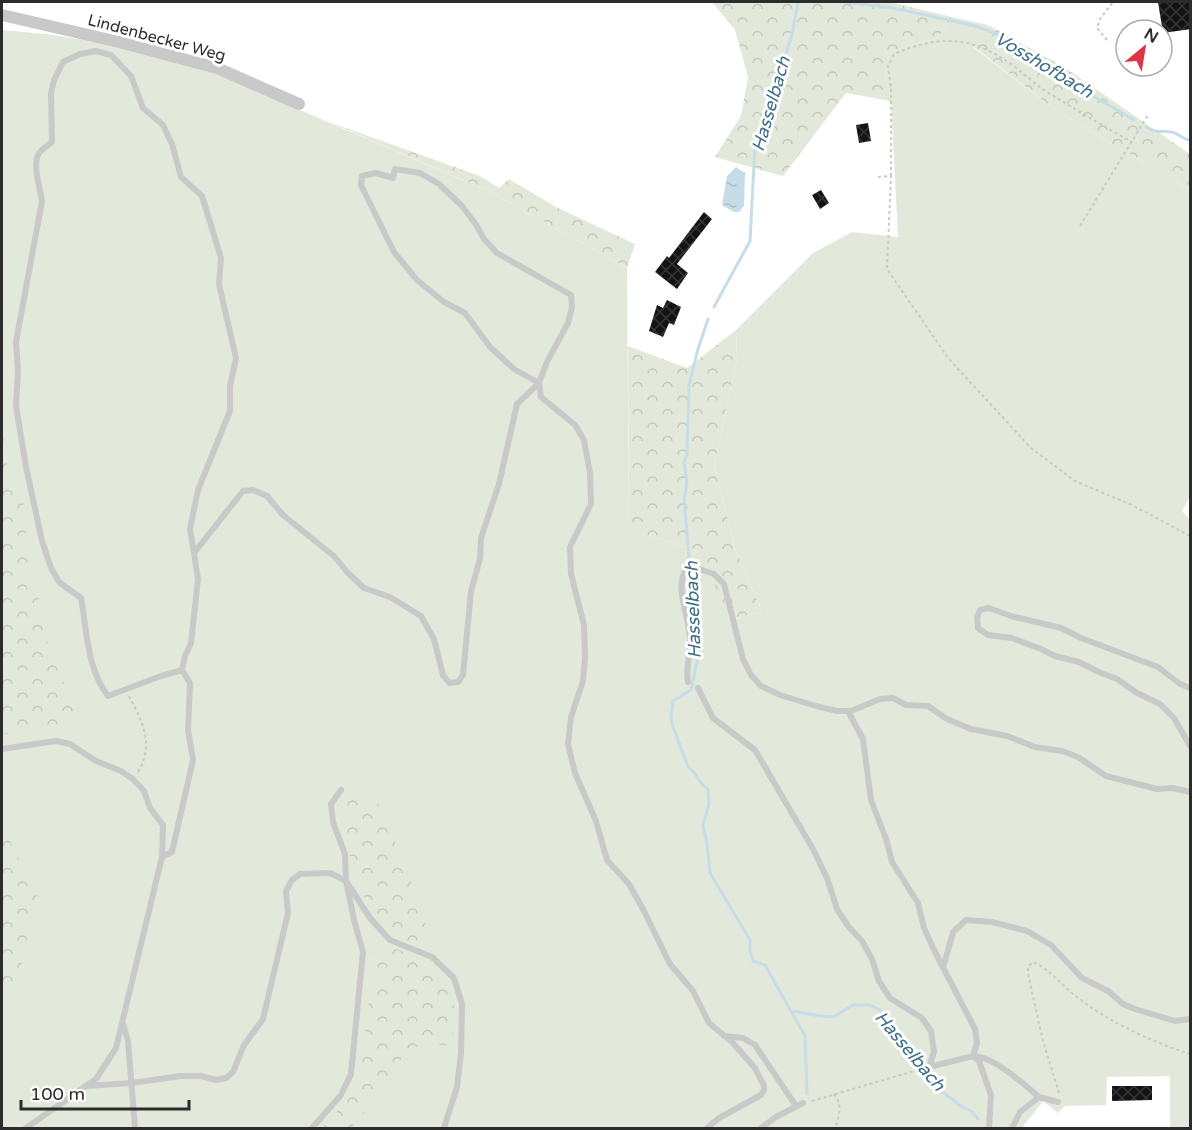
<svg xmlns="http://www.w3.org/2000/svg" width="1192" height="1130" font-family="'Varela Round',sans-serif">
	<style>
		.green { fill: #e3e9da }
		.forest { fill: url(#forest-crowns) }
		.water { fill: url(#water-ripples) }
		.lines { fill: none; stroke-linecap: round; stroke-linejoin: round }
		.stream { stroke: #c6dde9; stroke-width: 3 }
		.building { fill: url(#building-cross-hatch) }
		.path { stroke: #c9c9c9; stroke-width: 2; stroke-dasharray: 3 3; stroke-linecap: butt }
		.service { stroke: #c9c9c9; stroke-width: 6 }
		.minor { stroke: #c9c9c9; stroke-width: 12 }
		.labels { text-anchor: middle; stroke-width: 6; stroke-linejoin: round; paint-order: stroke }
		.street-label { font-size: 16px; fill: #2c2c2c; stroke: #fff }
		.water-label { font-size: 18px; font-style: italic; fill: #3e6f8a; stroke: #fff }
	</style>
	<defs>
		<pattern id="forest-crowns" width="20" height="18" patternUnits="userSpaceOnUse" patternTransform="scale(1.5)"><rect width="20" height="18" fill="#e3e9da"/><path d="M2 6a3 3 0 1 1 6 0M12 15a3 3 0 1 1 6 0" fill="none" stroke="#c3c8bb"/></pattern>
		<pattern id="water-ripples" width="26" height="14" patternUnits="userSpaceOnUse" patternTransform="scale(1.5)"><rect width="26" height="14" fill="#c6dde9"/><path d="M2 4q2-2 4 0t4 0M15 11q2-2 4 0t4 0" fill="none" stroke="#aabec8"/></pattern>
		<pattern id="building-cross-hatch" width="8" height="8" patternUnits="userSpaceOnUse" patternTransform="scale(1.5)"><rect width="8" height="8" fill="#131313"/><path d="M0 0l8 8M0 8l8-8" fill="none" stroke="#363636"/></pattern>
	</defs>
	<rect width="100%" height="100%" fill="#fff"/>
	<path class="green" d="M952,17L988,25L973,47L1054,109L1190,190V497L1182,511L1190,519V1128H1170V1076L1107,1077L1106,1105L1065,1106L1058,1113L1043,1101L1022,1128H2V30L46,34L104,43L207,70L493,193L627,268L629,529L698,551L732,620L762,611L736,551L714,466L737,359L736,330L813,253L852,232L898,237L891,101L885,74L890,51L938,38Z"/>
	<path class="forest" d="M712,2H890L952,17L938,38L890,51L885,74L891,101L846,93L783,176L715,157L741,116L748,77L735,30Z
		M988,25L1064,67L1190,154V190L1054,109L973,46Z
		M329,122L480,176L499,188L509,179L556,207L635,244L627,268L493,193Z
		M736,330L737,359L714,466L736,551L762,611L731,620L698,551L629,529L628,346L687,368Z
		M2,426L6,462L23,502L30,572L41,606L49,647L63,681L82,718C56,727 28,726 2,735Z
		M352,794H368L382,808L408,876L420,898L430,946L411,943L385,927L368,903L352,876L343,805Z
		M2,825L37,897L18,979L2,989Z
		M379,943C415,955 445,966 454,1006C457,1021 455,1032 448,1046L424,1043L404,1053L389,1084L351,1128H322L351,1096L362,1062L368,1006L375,980L372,949Z"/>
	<path class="water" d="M736,167L745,173L744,206L739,212H734L722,205L727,176Z"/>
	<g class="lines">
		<path class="stream" d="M844,2L893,8L926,15L975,26L997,34L1051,71L1134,120
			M1146,127C1158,134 1159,130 1171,132C1179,133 1183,140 1190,140
			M714,307L750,241L755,146L792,35L798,2
			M708,319L698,349L689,385L687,454L684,463L687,483L684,499L694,618L699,652L691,690L673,701L671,716L672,724L688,767C698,773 697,783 708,789L709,804L703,826L707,843L710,873L750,940V952L753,961L765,965L805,1036L807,1094
			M792,1011L826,1017L835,1016L853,1005H870L880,1010L899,1042L917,1058L940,1090L962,1107L971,1111L978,1119"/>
	</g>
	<path class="building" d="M1158,2H1191V29L1163,33Z
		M868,123L871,141L859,143L856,125Z
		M821,190L829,203L820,209L812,195Z
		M704,212L712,219L677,264L688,273L677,289L655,272L667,256L669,258Z
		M667,300L681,307L674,325L669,323L663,337L649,331L657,305L663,308Z
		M1112,1086H1152V1100L1112,1101Z"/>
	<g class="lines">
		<path class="path" d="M1107,40L1097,28L1100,19L1113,2
			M891,176V88L888,66L894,54C942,34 973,36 1015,67C1025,75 1034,83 1044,90C1073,108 1102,126 1132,142
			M878,177L891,176L887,269L948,358L1031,448L1075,481L1132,505L1190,536
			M1080,226L1148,115
			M129,696C142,721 155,744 138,772
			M1059,1093L1043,1041L1028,974V967L1033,962C1050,969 1062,986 1077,997C1109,1022 1152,1042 1190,1054
			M834,1094C843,1104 839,1117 835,1128
			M812,1101L921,1069"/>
		<path class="service" d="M539,383L541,397L575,425L584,440L590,473L591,504L570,547L571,574L584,625L585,658L583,681L571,717L568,744L575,773L596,821L607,860L629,884L644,911L670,964L693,991L709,1023L732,1042L755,1068L764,1086V1090L761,1095L719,1118L707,1128
			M194,553L198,579L191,643L185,656L182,670L161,676L108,696C87,669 87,631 81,598L59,582L51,568L42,541L26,467L16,406L18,370L16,342L42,201C40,187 31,162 40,152C43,148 49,145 52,142L51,93L54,80L63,62L80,54L96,51L111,55L131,76L143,108L163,125L172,144L181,177L202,196L221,258L219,284L236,358L230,386V411L198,490L190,529L194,553L243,491L253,490L267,496L283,515L335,557L347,572L364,588L390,597L421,616L434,639L443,675L449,683L458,682L463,675L471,591L480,559L481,538L499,484L517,404L539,383L547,362L568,323L572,307L571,295L497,253L484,239L477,226L462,206L439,184L420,173L395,169L393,178L376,173L362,176L361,185L394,252L417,280L444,302L465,313L490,347L514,369L539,383
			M687,568C673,587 690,617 690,639C691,654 685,668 688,682
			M699,569L714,574L724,584L743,659L751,675L761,686L780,695L816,706L837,711H851
			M698,688L713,718L755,750L813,849L827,878L837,909L848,926L862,941L872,959L879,981L890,998L922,1018L931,1031L934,1052L929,1067
			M1190,688L1180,684L1158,667L1081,638L1061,628L1011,616L989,608L980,610L977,618L978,628L988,635L1012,638L1041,649L1055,656L1079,662L1101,673L1117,679L1137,693L1160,704L1174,718L1190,746
			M2,749L56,741L70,744L96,761L121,771L133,779L144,791L150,808L163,825L162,857L116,1048L96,1079L26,1128
			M162,857L172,852L193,760L188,730L190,683L182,670
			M943,968L953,932L966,920L992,922L1027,931L1051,945L1082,978L1108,991L1123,1004L1135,1009L1175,1021L1190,1019
			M123,1023L128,1041L135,1128
			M724,1036L743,1038L755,1045L796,1106
			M973,1056C993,1056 1024,1084 1039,1097
			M973,1056L979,1061L991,1095L989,1128
			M929,1067L973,1056L977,1043L975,1029L934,950L924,928L918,903L892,862L886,839L871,800L863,739L850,715L851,711L880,699L893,698L906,705L928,706L947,719L971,729L1007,736L1035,747L1062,751L1078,757L1106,776L1157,789L1173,788L1190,792
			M86,1086L132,1083L180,1076H201L216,1080L226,1078L233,1072L244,1045L263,1019L288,913L286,891L292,880L300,874L330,873L346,881L370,918L390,940L432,957L454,978L462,1004L461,1053L457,1087L444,1128
			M312,1128L341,1095L351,1074L363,952L354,920L346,881L345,854L333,822L331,804L341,790
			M761,1128L776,1117L803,1103
			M1012,1128L1020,1112L1039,1097L1058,1102"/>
		<path class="minor" d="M2,15L119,42L217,68L299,104"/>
	</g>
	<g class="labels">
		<g class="street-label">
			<text transform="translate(157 37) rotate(15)" y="6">Lindenbecker Weg</text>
		</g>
		<g class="water-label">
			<text transform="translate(1044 65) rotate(31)" y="6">Vosshofbach</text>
			<text transform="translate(771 104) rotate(-74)" y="6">Hasselbach</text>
			<text transform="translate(693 610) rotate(-92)" y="6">Hasselbach</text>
			<text transform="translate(910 1051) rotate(50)" y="6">Hasselbach</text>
		</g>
	</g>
	<rect width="1192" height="1130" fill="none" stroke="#2c2c2c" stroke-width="6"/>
	<g transform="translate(1144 48) rotate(30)"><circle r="28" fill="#ffffff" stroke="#ababab" stroke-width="1.5"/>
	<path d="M0-4.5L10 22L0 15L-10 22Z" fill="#dd3547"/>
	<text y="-9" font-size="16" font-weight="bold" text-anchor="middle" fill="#2c2c2c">N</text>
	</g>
	<path d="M21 1100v9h168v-9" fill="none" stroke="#2c2c2c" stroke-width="3"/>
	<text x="30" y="1100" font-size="18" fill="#2c2c2c" stroke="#ffffff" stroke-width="4.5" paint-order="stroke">100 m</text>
</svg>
